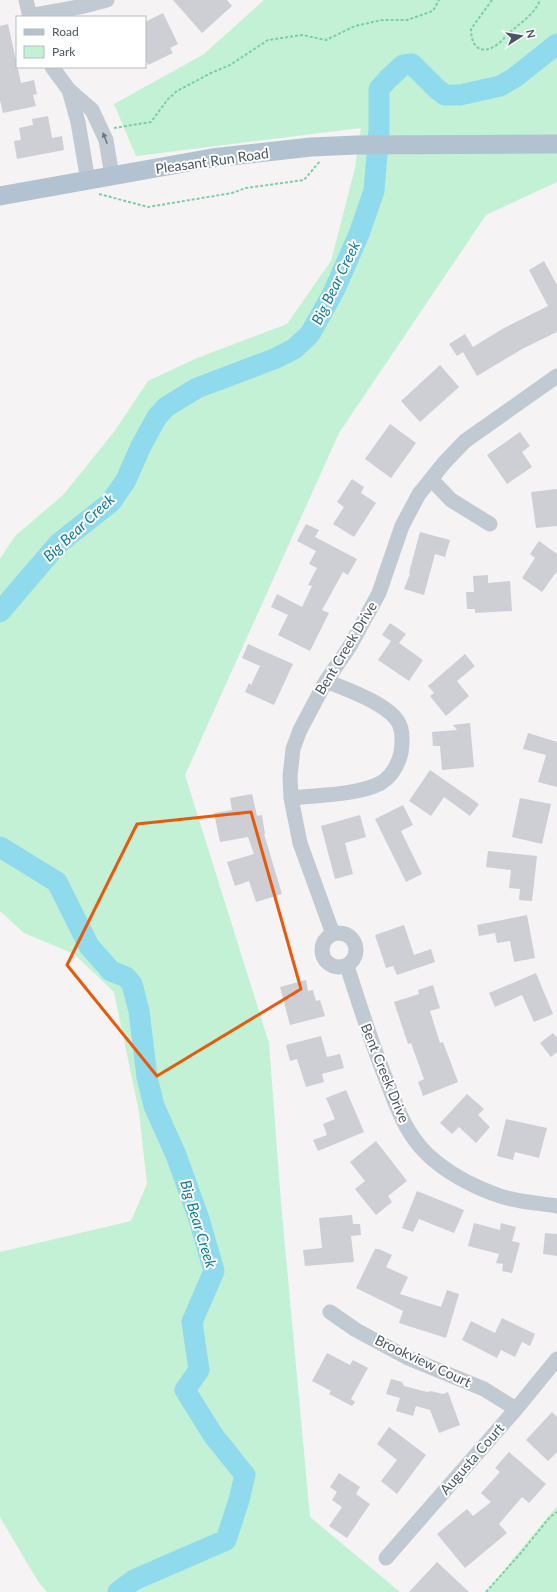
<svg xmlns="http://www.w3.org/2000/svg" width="557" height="1592" font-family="Lato,sans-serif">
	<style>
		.green { fill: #c3f1d5 }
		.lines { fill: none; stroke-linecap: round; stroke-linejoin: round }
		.river { stroke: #90daee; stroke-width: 21 }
		.building { fill: #cdcfd5 }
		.path { stroke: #7ad0a6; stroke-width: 2; stroke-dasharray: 3 2; stroke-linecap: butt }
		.minor { stroke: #c1cad2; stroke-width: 15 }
		.major { stroke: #b3c2d1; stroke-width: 19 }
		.oneway { fill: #6e7983 }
		.marked { fill: none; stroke: #e8590c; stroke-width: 3; stroke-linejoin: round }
		.labels { text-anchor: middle; stroke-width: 4; stroke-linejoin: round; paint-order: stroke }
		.street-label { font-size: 14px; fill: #4a5661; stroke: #fff }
		.water-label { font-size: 15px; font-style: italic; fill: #0c7c9b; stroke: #fff }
	</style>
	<rect width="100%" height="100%" fill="#f5f3f3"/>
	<path class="green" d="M264,0H557V182L486,215L339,433L185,775L269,1043L281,1203L310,1517L400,1592H47L39,1583L0,1517V1252L131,1221L147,1184L139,1112L114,992L74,954L24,933L0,911V559L15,536L63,495L114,432L148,381L197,358L287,324L331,261L355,168L361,128L136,156L114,104L204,54Z
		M557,1506V1592H486Z"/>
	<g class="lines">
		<path class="river" d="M0,612L58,544L111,502L126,480L141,446L157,417L166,407L197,388L274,359L294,349L310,334L334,291L359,234L374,191L379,130V89L388,79L403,65L412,64L437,89L445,95H460L500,86L514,78L557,44
			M0,847L57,882L89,946L111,971L126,977L132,984L139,1011L147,1077L154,1106L176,1155L199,1219L214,1271L192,1322L199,1370L185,1390L213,1435L245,1475L239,1500L226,1540L134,1580L118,1592"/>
	</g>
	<path class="building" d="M173,0H227L232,6L202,33Z
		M163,13L178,44L170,48L173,53L148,65L145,59V22Z
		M8,24L21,83L34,80L37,94L33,95L36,106L3,113L0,100V26Z
		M48,116L52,138L62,136L64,150L17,159L14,141L21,140L19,128L33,125L32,119Z
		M544,261L557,285V332L524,348L477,376L463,352L457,356L449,344L465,334L473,347L504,328L548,306L529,270Z
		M440,365L459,387L420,422L401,401Z
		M390,424L416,443L391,478L365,459Z
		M520,432L530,446L522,452L532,467L507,484L487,455Z
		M352,479L364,487L361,493L376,503L354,537L333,524L344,507L337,502Z
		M557,489V526L536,528L531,492Z
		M306,524L319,530L315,537L357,559L348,575L343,572L322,610L329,613L310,651L278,635L288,615L271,607L277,594L302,607L312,586L308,585L317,568L309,564L316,551L297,541Z
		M420,532L450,540L445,557L435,554L424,595L404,589L410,574L409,573Z
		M539,541L557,554V571L542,592L522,578L535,558L530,554Z
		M488,575V583L510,581L512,611L475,613V609H467L466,592H474L473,576Z
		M390,623L406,634L399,643L423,660L409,681L378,660L391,641L382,635Z
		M248,644L293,664L274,705L245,692L249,683L251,685L260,666L242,658Z
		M465,654L475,666L457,681L469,696L446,716L430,696L434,693L428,686Z
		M470,723L474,767L442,770L440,746H433L432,732L457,730L453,725Z
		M528,733L557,742V787L538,782L546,755L523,749Z
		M430,770L479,804L470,816L444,797L431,816L409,801Z
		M252,794L257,816L262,815L265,834H264L282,894L256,902L249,881L235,886L227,862L254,854L248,837L220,842L214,813L232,810L230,798Z
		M520,798L551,804L542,844L512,837Z
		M403,805L413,825L401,831L422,874L406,882L375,819Z
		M360,815L366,837L345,843L353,874L335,879L321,826Z
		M488,851L537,856L532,901L519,900L520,889L509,888L511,870L486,867Z
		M527,915L535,958L514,962L510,941L497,943L495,933L479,936L477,925Z
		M404,925L414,955L431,949L435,962L397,975L393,966L386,968L375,935Z
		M536,973L553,1014L534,1022L522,995L495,1007L489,993Z
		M306,980L308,991L313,990L316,1001L320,1000L325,1016L290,1025L280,987Z
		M433,985L440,1008L430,1011L440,1043L443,1042L458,1082L423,1096L418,1082L424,1079L411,1043L408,1044L394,1002L419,994L418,990Z
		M553,1033L557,1038V1052L551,1057L540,1043Z
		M321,1036L327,1057L340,1054L344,1068L322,1074L324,1082L306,1087L297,1059L290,1061L286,1045Z
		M346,1090L364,1132L318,1151L313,1140L327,1135L323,1124L335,1119L326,1098Z
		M467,1094L484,1109L478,1115L490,1127L476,1143L459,1127L452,1134L440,1123Z
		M506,1119L547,1128L539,1158L515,1152L513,1160L497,1156Z
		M376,1141L407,1181L388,1196L392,1202L376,1215L355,1189L365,1181L350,1162Z
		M417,1191L464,1210L454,1233L419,1219L413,1232L402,1228Z
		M352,1215L353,1224H360L361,1235L351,1236L354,1262L305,1266L303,1250L322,1248L319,1218Z
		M474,1223L500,1230L501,1223L516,1227L512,1241L520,1243L512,1273L502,1271L503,1264L496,1263L499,1254L468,1246Z
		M545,1233L557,1234V1256L543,1254Z
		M375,1249H379L392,1255L386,1267L408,1277L400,1294L441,1307L447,1290L459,1294L446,1338L399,1323L403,1311L356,1288Z
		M502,1318L535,1334L530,1346L522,1342L515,1357L501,1350L497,1358L462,1340L471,1321L495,1333Z
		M327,1353L350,1365L353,1360L368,1368L351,1399L355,1402L352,1406L329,1394L331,1391L312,1381Z
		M391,1379L402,1382L404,1386L427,1392L431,1391L443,1394L448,1392L460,1425L439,1433L430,1410L416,1406L413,1416L396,1411L400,1398L386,1394Z
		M552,1412L557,1417V1452L548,1461L526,1440Z
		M389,1427L426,1455L397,1494L381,1481L397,1460L377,1444Z
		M509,1452L546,1484L529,1503L522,1497L499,1524L507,1533L465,1568L437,1534L467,1509L473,1516L491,1502L481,1493L500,1472L495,1468Z
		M339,1473L360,1487L356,1494L370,1504L347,1538L329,1526L342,1507L332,1500L337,1492L330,1487Z
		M437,1562L469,1592H409Z"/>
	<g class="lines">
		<path class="path" d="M492,0L471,29C471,48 482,56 498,44C502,41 505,37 509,33C520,23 534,15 540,0
			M114,128L151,122L168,99L177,91L211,73L230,65L268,40L302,35L326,40L355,26L382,20H407L433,11L439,0
			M99,194L148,207L232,193L246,188L304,180L320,161
			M486,1592L520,1554L550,1517L557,1512"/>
		<path class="minor" d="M26,0L30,17
			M29,16L84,6L107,0
			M52,67L69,90L92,110L106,140L112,176
			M69,90L78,122L88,181
			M431,479L451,500L490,524
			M291,798C317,795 358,795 381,783C392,776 398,765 401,753C402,746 403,734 400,726C393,705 345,689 326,681
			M322 950a17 17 0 1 1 34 0a17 17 0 1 1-34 0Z
			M333,934L300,843L291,798L290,776L293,749L300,730L326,681L350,646L379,593L402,526L419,494L444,463L465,441L557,376
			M347,966C358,1000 369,1035 382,1069C394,1099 403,1131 427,1154C447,1173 474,1187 500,1196C518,1202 539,1203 557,1206
			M330,1312L356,1330L406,1357L484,1389L516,1409
			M386,1558L516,1409L557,1359"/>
		<path class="major" d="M0,196L212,158L311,147L357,145L557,144"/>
	</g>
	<defs><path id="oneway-solid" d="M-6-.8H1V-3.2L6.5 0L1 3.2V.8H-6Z"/></defs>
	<use class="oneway" href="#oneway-solid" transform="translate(105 138) rotate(-111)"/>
	<path class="marked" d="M251,812L301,989L157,1076L67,965L137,824Z"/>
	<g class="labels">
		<g class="street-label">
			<text transform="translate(212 161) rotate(-8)" y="5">Pleasant Run Road</text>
			<text transform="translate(346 648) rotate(-59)" y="5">Bent Creek Drive</text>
			<text transform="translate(385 1073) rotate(68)" y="5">Bent Creek Drive</text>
			<text transform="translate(423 1361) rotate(25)" y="5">Brookview Court</text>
			<text transform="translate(472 1459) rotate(-49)" y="5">Augusta Court</text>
		</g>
		<g class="water-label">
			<text transform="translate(336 283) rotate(-64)" y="5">Big Bear Creek</text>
			<text transform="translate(79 528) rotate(-43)" y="5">Big Bear Creek</text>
			<text transform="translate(198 1224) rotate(73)" y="5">Big Bear Creek</text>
		</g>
	</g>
	<rect x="16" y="16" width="130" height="52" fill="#ffffff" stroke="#b7bbc0"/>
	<rect x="24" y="29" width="20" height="6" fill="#b3c2d1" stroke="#b7bbc0"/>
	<text x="52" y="36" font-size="12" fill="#4a5661">Road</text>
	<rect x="24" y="46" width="20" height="12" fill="#c3f1d5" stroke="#b7bbc0"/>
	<text x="52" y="56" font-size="12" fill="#4a5661">Park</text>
	<g transform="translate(521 36) rotate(78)" stroke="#ffffff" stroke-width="3" paint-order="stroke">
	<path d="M0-3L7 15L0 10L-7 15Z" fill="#4a5661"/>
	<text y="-6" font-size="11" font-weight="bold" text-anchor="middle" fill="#4a5661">N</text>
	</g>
</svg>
